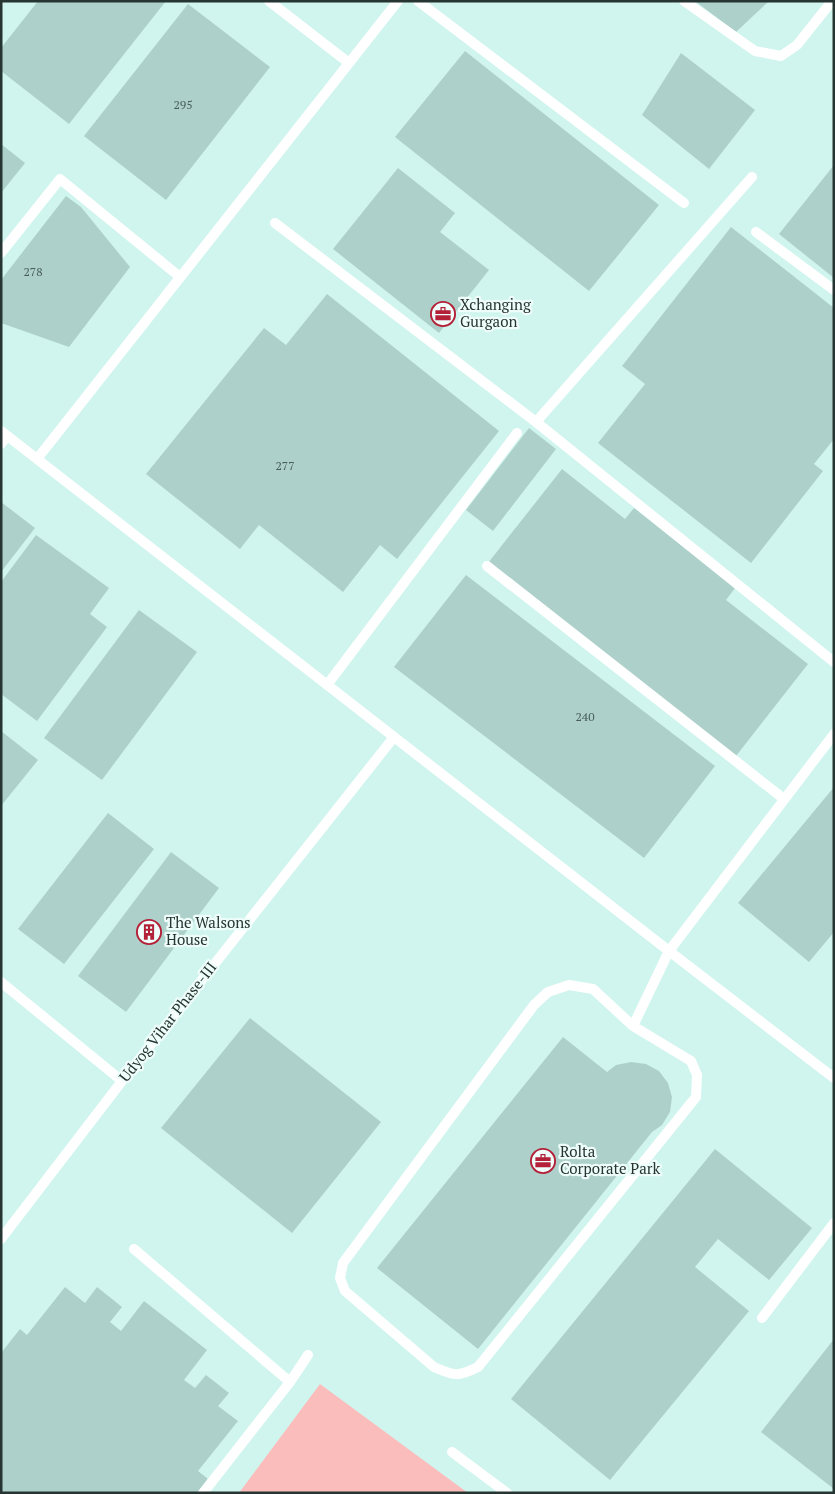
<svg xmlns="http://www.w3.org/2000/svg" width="835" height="1494" font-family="'PT Serif',serif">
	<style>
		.green { fill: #fbbdbc }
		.building { fill: #add1ca }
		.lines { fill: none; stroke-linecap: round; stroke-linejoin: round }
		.service { stroke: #fff; stroke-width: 10 }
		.labels { text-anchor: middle; stroke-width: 4.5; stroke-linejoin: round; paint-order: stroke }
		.number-label { font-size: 12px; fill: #485c58 }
		.poi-label { font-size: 15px; fill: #263532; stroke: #eefdfa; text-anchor: start }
		.street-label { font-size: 15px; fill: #263532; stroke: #eefdfa }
	</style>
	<rect width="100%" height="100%" fill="#d0f5ee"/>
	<path class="green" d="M320,1384L468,1493H239Z"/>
	<path class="building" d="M38,1H166L69,124L1,71V48Z
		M695,1H769L736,32Z
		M188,4L270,67L166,200L84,136Z
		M465,51L659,205L589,291L395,137Z
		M681,53L755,110L709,169L642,115Z
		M1,144L25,163L1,193Z
		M834,165V278L779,234Z
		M398,168L455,213L440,232L489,270L439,333L333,249Z
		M66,196L81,207L130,267L69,347L1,323V280Z
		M731,227L834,308V439L814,464L823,471L751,563L598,443L645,384L622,366Z
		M327,294L499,431L397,559L380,545L343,592L259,525L240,549L146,474L264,328L286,345Z
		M529,428L556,449L493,531L466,510Z
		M562,469L625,519L634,508L735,588L726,600L808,664L736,756L488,563Z
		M1,502L35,528L1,572Z
		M36,535L109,588L90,614L107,627L37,721L1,694V582Z
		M466,575L715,766L644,858L394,667Z
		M139,610L197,652L102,780L44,738Z
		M1,731L38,760L1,806Z
		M834,787V932L809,962L738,903Z
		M108,813L154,849L64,964L18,929Z
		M171,852L219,888L126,1012L78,976Z
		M250,1018L381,1122L292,1233L161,1128Z
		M563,1037L607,1072L616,1065L631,1062L646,1064L659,1071L668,1083L672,1097L670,1112L662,1125L652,1132L478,1349L377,1268Z
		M715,1149L812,1228L769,1280L718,1239L695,1267L749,1311L610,1480L511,1399Z
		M65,1287L85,1303L97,1287L122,1307L110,1322L121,1331L144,1301L207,1350L184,1380L195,1388L206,1375L229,1393L218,1406L238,1421L198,1471L208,1479L197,1493H1V1353L20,1329L27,1335Z
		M834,1339V1489L761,1432Z"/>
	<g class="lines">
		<path class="service" d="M269,1L349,63
			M418,1L684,203
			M684,1L755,51L781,56L797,45L832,1
			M275,223L536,422L834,662
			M756,232L834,290
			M1,253L60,179L180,277
			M536,422L752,177
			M1,431L669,951L834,1078
			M1,444L7,436
			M37,459L398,1
			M487,566L784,799
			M327,685L517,433
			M1,982L122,1081
			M633,1026L691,1061L697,1075L696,1097L478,1367C458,1377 454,1376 434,1367L345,1291L340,1278L343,1263L534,1005L548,992L569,985L593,989L633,1026L669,951L834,734
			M1,1239L122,1081L394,737
			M134,1249L290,1382
			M762,1318L834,1223
			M452,1452L507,1493
			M203,1493L290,1382L308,1355"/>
	</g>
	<defs>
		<symbol id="office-ring" viewBox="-11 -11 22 22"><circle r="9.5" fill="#eefdfa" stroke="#b32038" stroke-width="1.5"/><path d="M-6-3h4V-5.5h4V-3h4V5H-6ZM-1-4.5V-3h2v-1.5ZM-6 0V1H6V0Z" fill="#b32038"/></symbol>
		<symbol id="building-ring" viewBox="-11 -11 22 22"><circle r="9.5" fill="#eefdfa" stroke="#b32038" stroke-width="1.5"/><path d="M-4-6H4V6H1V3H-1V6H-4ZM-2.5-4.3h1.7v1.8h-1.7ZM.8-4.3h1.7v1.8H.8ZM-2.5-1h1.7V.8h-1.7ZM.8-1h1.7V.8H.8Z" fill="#b32038"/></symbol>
	</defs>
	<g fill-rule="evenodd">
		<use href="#office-ring" x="429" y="300" width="28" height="28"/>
		<use href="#building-ring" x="135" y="918" width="28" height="28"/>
		<use href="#office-ring" x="529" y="1147" width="28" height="28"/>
	</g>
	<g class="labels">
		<g class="number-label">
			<text x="183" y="109">295</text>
			<text x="33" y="276">278</text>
			<text x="285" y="470">277</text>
			<text x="585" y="721">240</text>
		</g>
		<g class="poi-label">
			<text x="460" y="310">Xchanging<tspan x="460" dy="17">Gurgaon</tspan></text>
			<text x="166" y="928">The Walsons<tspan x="166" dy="17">House</tspan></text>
			<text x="560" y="1157">Rolta<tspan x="560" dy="17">Corporate Park</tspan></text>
		</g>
		<g class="street-label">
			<text transform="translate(168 1022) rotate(-52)" y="5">Udyog Vihar Phase-III</text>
		</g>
	</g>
	<rect width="835" height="1494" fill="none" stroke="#263532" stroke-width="5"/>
</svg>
